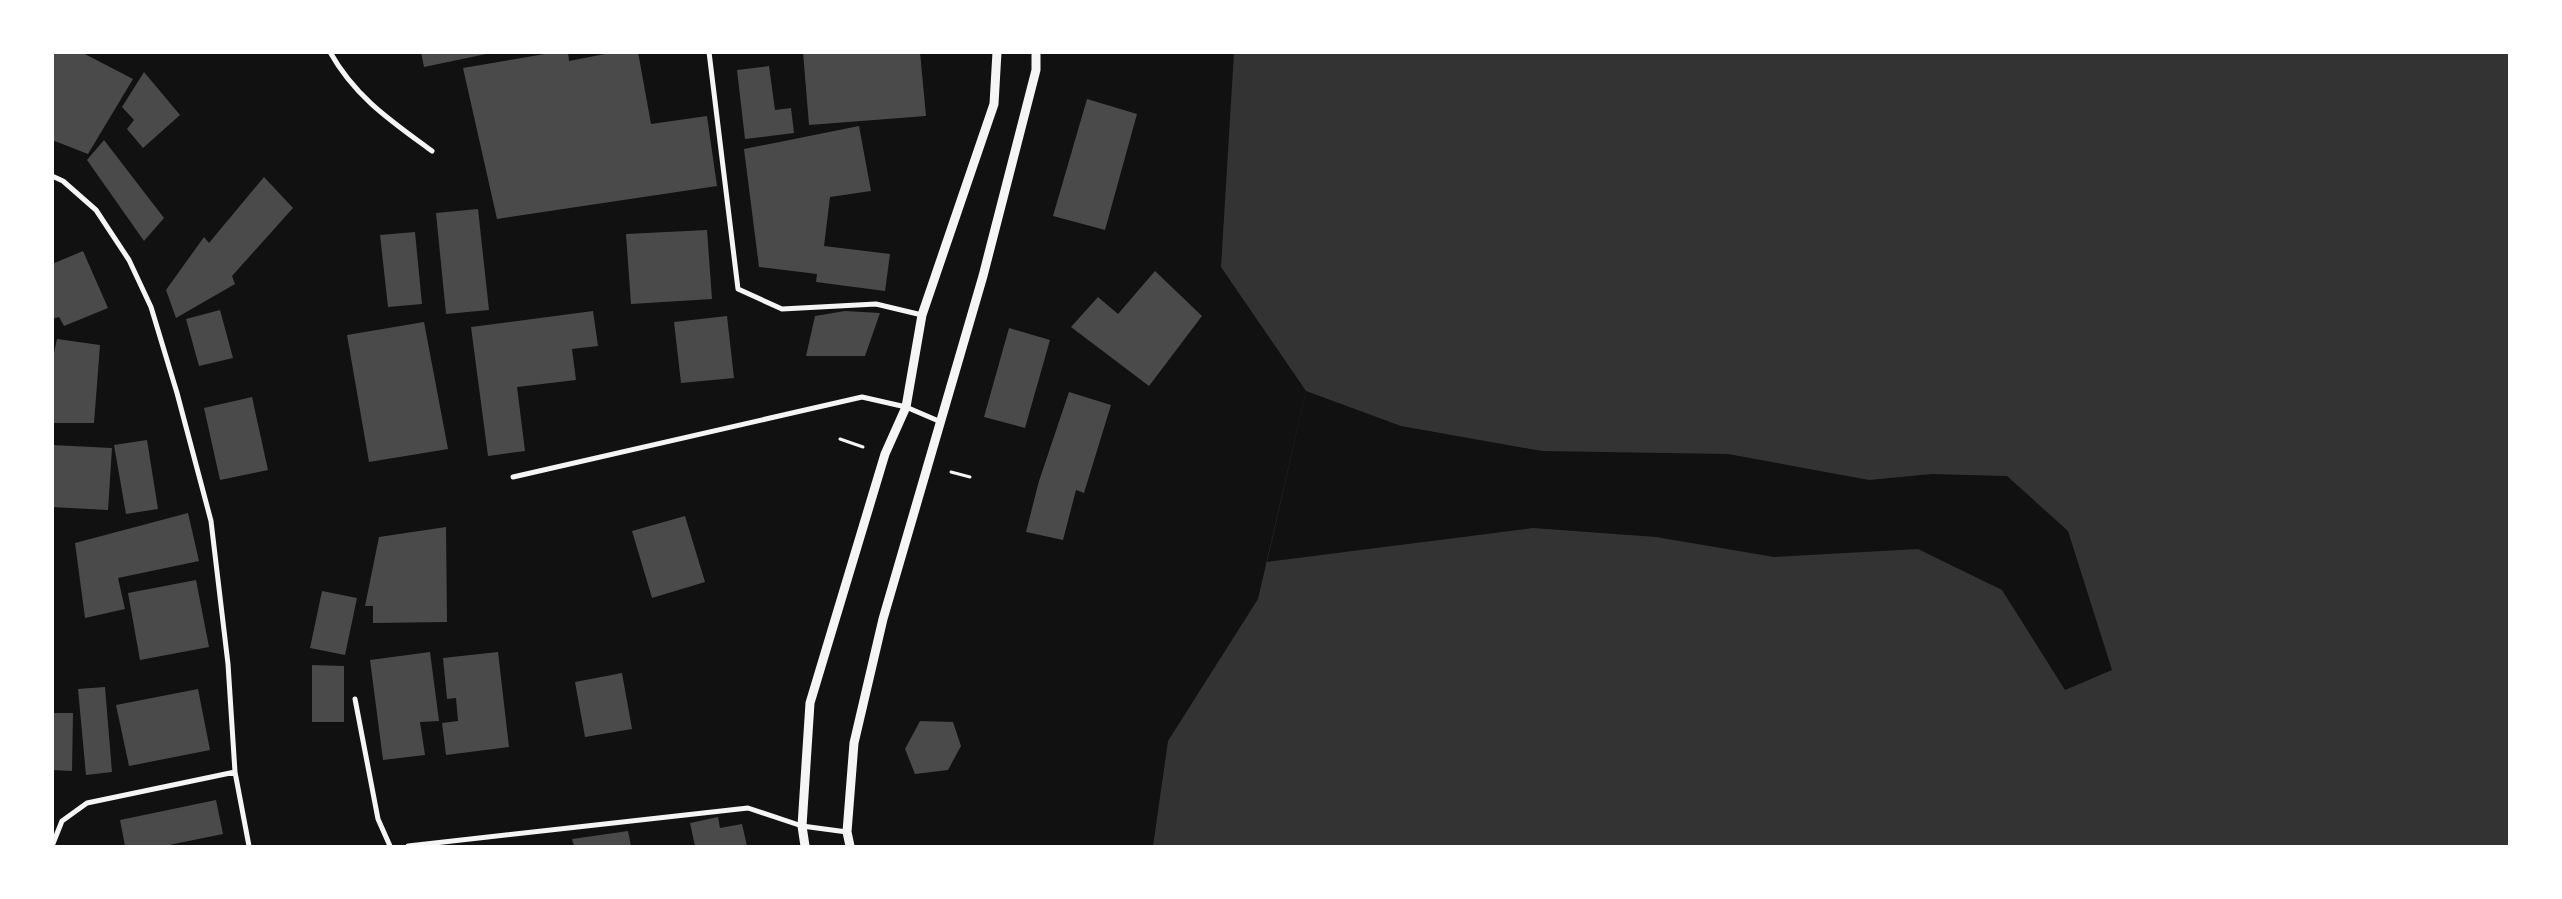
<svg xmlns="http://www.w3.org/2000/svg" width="2562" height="899" font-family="Figtree,sans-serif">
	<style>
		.water { fill: #333 }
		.pier { fill: #111 }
		.building { fill: #4a4a4a }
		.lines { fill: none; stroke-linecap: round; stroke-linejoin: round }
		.path { stroke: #f5f5f5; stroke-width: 3 }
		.minor { stroke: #f5f5f5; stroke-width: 5 }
		.tertiary { stroke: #f5f5f5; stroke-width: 9 }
	</style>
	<rect width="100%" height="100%" fill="#111"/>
	<path class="water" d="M1234,53H2509V846H1153L1168,741L1258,599L1306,391L1221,267Z"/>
	<path class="pier" d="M1306,391L1401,426L1542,451L1728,454L1869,480L1932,474L2007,476L2068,531L2112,670L2065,690L2002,590L1918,549L1774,557L1656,537L1533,528L1267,562Z"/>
	<path class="building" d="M52,52H81L133,79L88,154L52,140Z
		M421,52H491V53L424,67Z
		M557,52H568L569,61L615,52H638L651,124L707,116L717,186L497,219L463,68Z
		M803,52H920L926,116L809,125Z
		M769,66L775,110L791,108L794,133L745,139L737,70Z
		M144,72L180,115L143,148L127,129L134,120L122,107Z
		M1087,99L1137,114L1105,230L1053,216Z
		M859,126L871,191L830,197L824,246L890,254L885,291L816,282L817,274L759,267L744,149Z
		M104,140L164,218L144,241L87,160Z
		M264,177L293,208L232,276L235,284L176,318L166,290L204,237L209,243Z
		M478,209L489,310L446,314L436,213Z
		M707,230L712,299L631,304L626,234Z
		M415,232L422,304L388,307L380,235Z
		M83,251L108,308L64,326L59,317L52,319V264Z
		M1155,271L1202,316L1149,386L1071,327L1098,297L1118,314Z
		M220,310L233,358L199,366L186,319Z
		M593,311L598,346L572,349L576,380L517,387L525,451L488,456L471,327Z
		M845,311L880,313L865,356H806L815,316Z
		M727,316L734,378L681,383L674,322Z
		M424,322L448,449L369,462L347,335Z
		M1009,328L1050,340L1025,428L984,417Z
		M57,339L100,345L94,423H52V362Z
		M1069,392L1111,405L1084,493L1076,490L1063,540L1026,532L1039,481Z
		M252,397L268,470L220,480L204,408Z
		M147,440L158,509L126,514L114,445Z
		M52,445L112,448L108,510L52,507Z
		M188,513L199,561L118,578L125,609L85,618L75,543Z
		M685,516L705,582L652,598L632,531Z
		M446,527L447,622L373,623V606H365L379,537Z
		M196,580L209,647L140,660L128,593Z
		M322,591L357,598L345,655L310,648Z
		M430,652L439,721L420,722L425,755L383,760L370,660Z
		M498,652L509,747L446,755L442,723L458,721L456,698L447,699L443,658Z
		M312,665L344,666V722H312Z
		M622,673L632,729L585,737L575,682Z
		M105,687L112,772L86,775L78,689Z
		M198,689L210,750L129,766L116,705Z
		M52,713H73L72,771L52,770Z
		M920,721L953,722L961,746L948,770L915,774L905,749Z
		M216,800L223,834L164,846H125L120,820Z
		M718,817L720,828L742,824L747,846H695L690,823Z
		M628,831L631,846H574L572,839Z"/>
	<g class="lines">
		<path class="path" d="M840,439L863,447
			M951,472L970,477"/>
		<path class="minor" d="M330,52C355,97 391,121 432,151
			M709,52L738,289L782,309L876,304L922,315
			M52,176L63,181L96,210L129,260L151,307L177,393L211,521L228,664L235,772L249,846
			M513,477L862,397L906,407L941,422
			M355,699L378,819L390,846
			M52,846L62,821L87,803L235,772
			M408,846L748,808L802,826L847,832"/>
		<path class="tertiary" d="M805,846L802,826L810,703L885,454L906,407L922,315L994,104L997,52
			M850,846L847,832L854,743L883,619L983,276L1036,70V52"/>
	</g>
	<rect width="2562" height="899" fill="none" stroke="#ffffff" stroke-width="108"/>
</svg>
